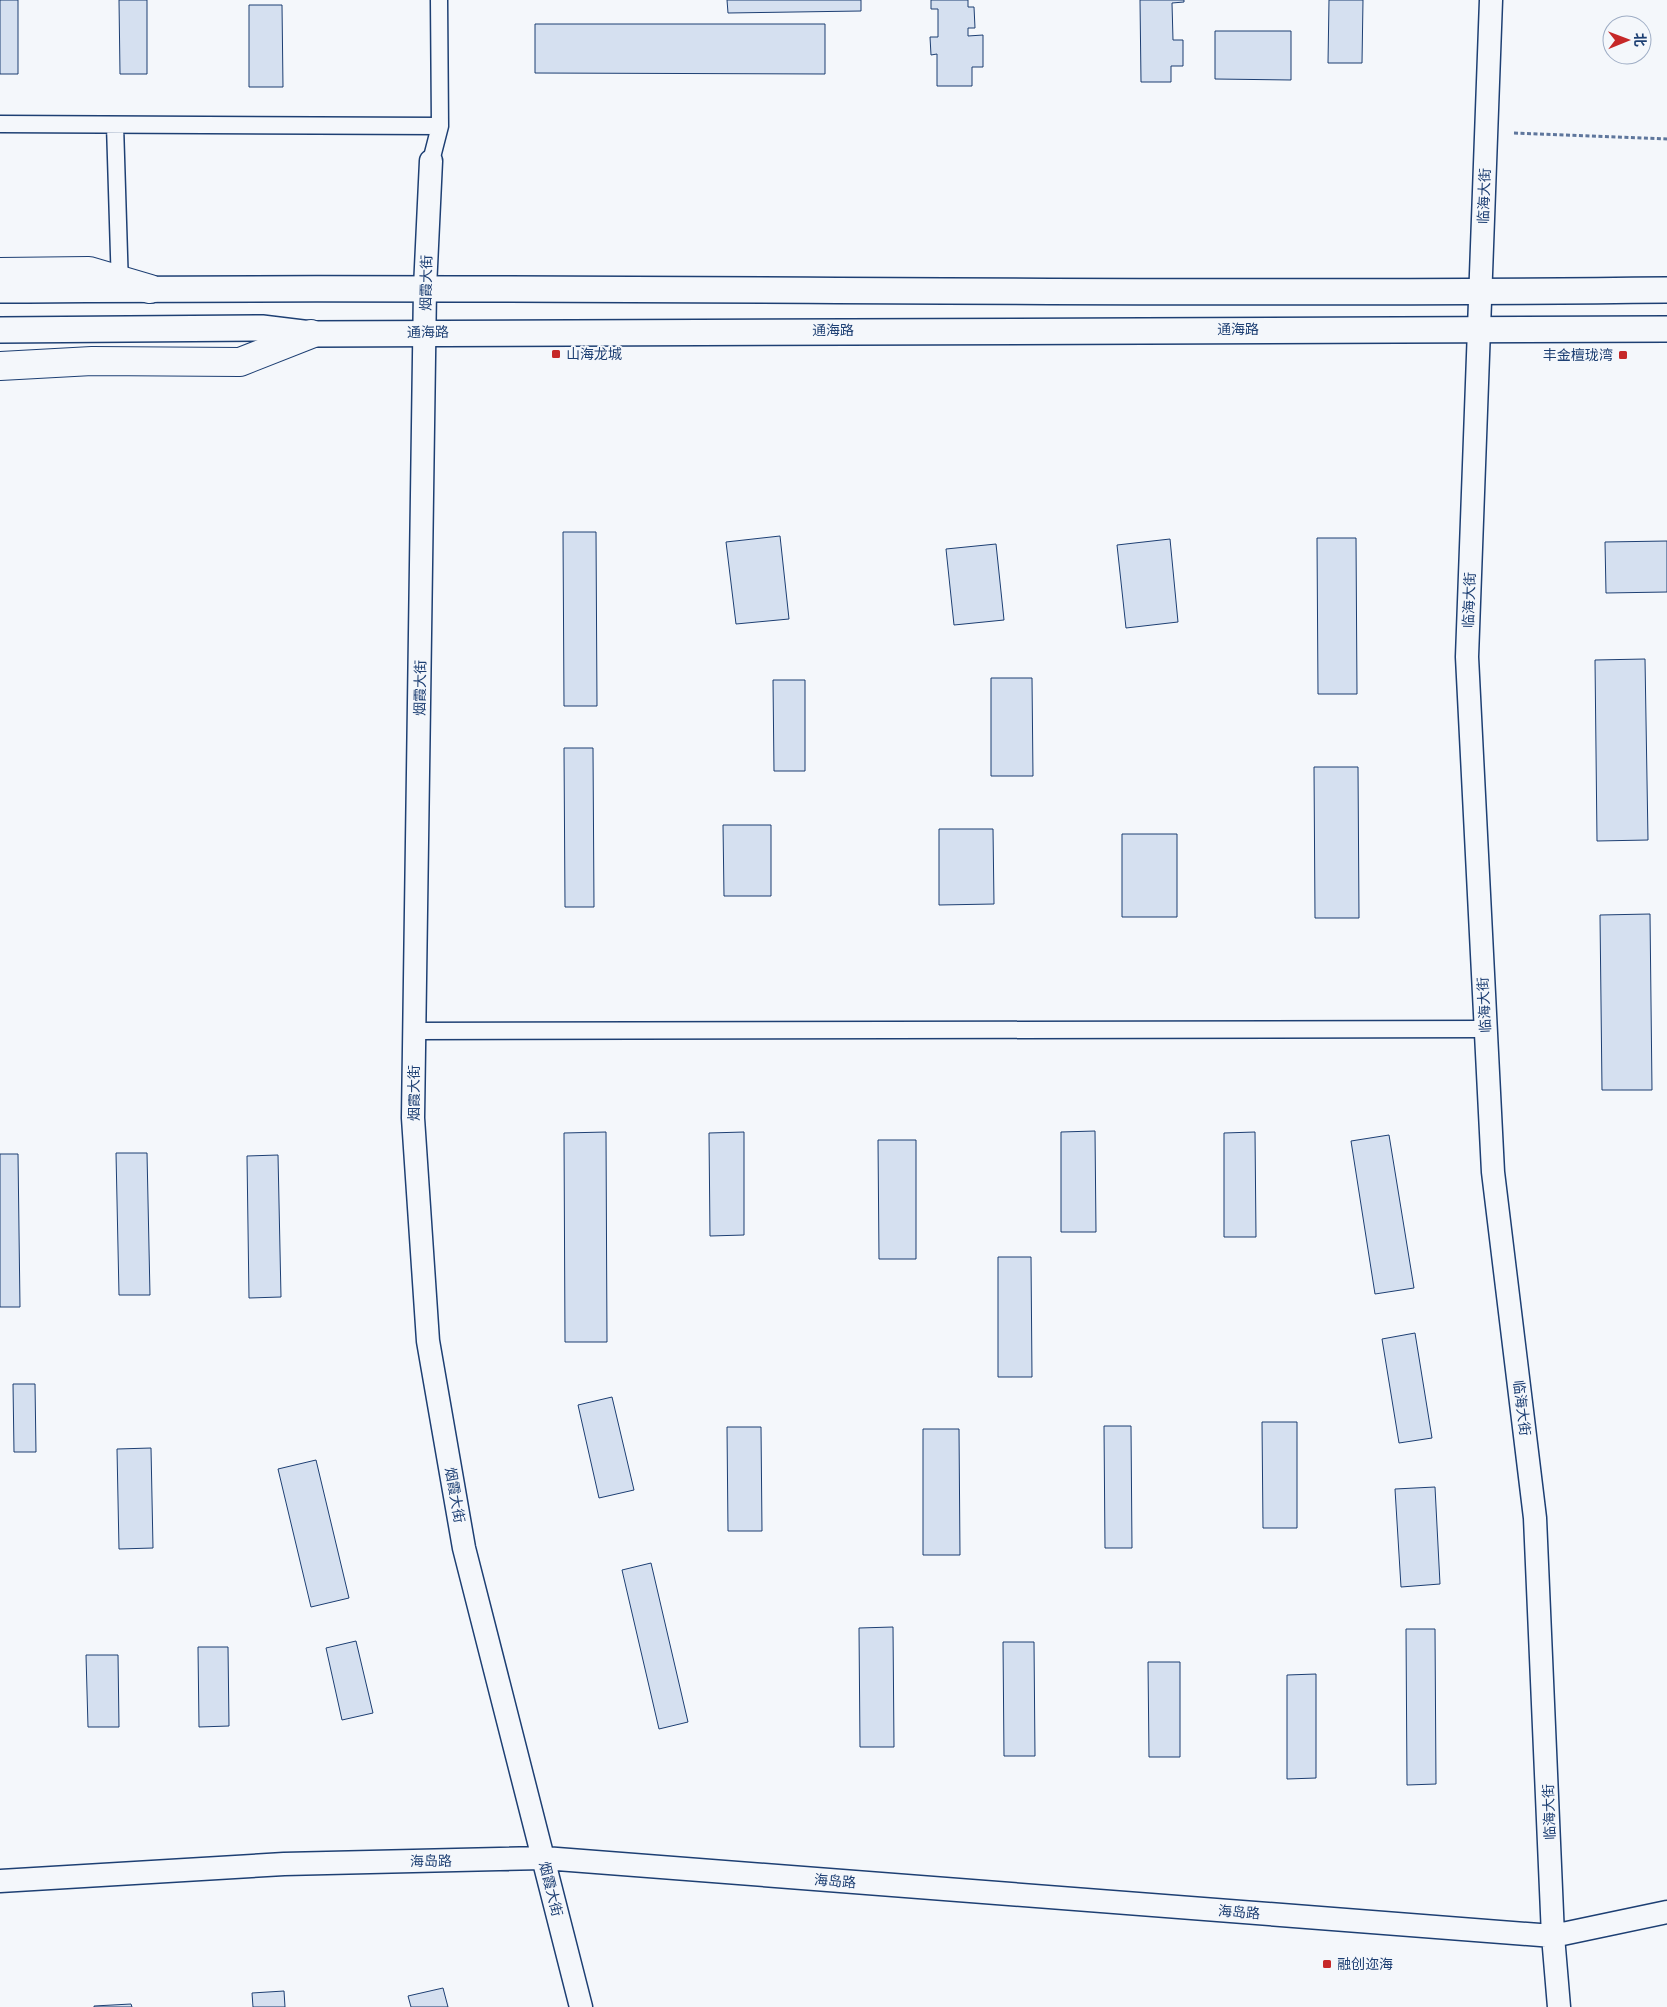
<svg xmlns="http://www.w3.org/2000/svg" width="1667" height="2007" font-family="'Golos Text','Noto Sans SC',sans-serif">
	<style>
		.building { fill: #d5e0f0; stroke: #1d3f73 }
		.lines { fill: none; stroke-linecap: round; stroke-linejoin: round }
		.street-casing { stroke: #1d3f73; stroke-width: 19 }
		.secondary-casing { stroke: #1d3f73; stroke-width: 25 }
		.primary-casing { stroke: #1d3f73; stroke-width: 28 }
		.highway-casing { stroke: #1d3f73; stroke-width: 30 }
		.path { stroke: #5e769c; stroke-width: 3; stroke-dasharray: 4 2.5; stroke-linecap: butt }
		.street { stroke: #f4f7fb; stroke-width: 16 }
		.secondary { stroke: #f4f7fb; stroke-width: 22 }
		.primary { stroke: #f4f7fb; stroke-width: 25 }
		.highway { stroke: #f4f7fb; stroke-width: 28 }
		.poi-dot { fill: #c62828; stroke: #f4f7fb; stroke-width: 2 }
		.labels { text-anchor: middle; stroke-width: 4; stroke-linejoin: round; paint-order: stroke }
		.street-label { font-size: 14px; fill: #1d3f73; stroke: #f4f7fb }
		.poi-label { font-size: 14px; fill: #1d3f73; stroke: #f4f7fb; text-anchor: start }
	</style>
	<rect width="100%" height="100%" fill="#f4f7fb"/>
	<path class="building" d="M0,0H18V74H0Z
		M119,0H147V74H120Z
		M727,0H861V11L728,13Z
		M931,0H968V7H974L975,28H968V36L983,35V67H972V86H937V54L931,55L930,37H938V9H931Z
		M1140,0H1184V2L1172,3L1173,40H1183V66H1171V82H1141Z
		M1329,0H1363L1362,63H1328Z
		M249,5H282L283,87H249Z
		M535,24H825V74L535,73Z
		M1215,31H1291V80L1215,79Z
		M563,532H596L597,706H564Z
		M780,536L789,619L736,624L726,542Z
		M1317,538H1356L1357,694H1318Z
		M1170,539L1178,622L1126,628L1117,545Z
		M1667,541V592L1606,593L1605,542Z
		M996,544L1004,620L954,625L946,549Z
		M1645,659L1648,840L1597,841L1595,660Z
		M991,678H1032L1033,776H991Z
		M773,680H805V771H774Z
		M564,748H593L594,907H565Z
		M1314,767H1358L1359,918H1315Z
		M723,825H771V896H724Z
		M939,829H993L994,904L939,905Z
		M1122,834H1177V917H1122Z
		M1650,914L1652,1090H1602L1600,915Z
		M1095,1131L1096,1232H1061V1132Z
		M606,1132L607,1342H565L564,1133Z
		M744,1132V1235L710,1236L709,1133Z
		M1255,1132L1256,1237H1224V1133Z
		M1389,1135L1414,1288L1375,1294L1351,1141Z
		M878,1140H916V1259H879Z
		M116,1153H147L150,1295H119Z
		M0,1154H18L20,1307H0Z
		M278,1155L281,1297L249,1298L247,1156Z
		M998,1257H1031L1032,1377H998Z
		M1415,1333L1432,1438L1399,1443L1382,1339Z
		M13,1384H35L36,1452H14Z
		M612,1397L634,1490L599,1498L578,1405Z
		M1262,1422H1297V1528H1263Z
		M1104,1426H1131L1132,1548H1105Z
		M727,1427H761L762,1531H728Z
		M923,1429H959L960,1555H923Z
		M151,1448L153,1548L119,1549L117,1449Z
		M316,1460L349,1598L311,1607L278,1469Z
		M1435,1487L1440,1584L1401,1587L1395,1489Z
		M651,1563L688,1722L659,1729L622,1570Z
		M893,1627L894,1747H860L859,1628Z
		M1406,1629H1435L1436,1784L1407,1785Z
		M356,1641L373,1713L342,1720L326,1648Z
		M1003,1642H1034L1035,1756H1004Z
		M198,1647H228L229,1726L199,1727Z
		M86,1655H118L119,1727H88Z
		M1148,1662H1180V1757H1149Z
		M1316,1674V1778L1287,1779V1675Z
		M443,1988L448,2007H411L408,1996Z
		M284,1991L285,2007H253L252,1993Z
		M131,2004L132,2007H94V2006Z"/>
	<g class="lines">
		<defs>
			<path id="street" d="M0,124L440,126
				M115,125L120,287
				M431,161L440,126L439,0
				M415,1031L1485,1029"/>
			<path id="secondary" d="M1491,0L1467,657L1493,1172L1535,1518L1553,1936L1559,2007
				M431,161L425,288L413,1118L428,1341L464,1548L581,2007
				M0,1881L284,1864L544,1858L1553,1936L1667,1912"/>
			<path id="primary" d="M0,290C556,285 1111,296 1667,290
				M0,330L262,328L311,334L1667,329"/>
			<path id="highway" d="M0,272L89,271L150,289
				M0,366L92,361L240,362L311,334"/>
		</defs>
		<use href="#street" class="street-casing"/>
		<use href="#secondary" class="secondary-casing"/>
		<use href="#primary" class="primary-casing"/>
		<use href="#highway" class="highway-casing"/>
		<path class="path" d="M1514,133L1667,139"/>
		<use href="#street" class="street"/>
		<use href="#secondary" class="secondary"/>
		<use href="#primary" class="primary"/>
		<use href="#highway" class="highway"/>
	</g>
	<g class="poi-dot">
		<rect x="551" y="349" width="10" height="10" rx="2.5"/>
		<rect x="1618" y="350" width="10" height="10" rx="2.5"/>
		<rect x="1322" y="1959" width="10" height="10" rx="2.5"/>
	</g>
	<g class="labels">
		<g class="street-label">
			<text transform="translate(1484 196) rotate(-88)" y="5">临海大街</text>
			<text transform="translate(426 283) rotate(-89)" y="5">烟霞大街</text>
			<text x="1238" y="334">通海路</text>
			<text x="833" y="335">通海路</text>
			<text transform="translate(428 332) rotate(-1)" y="5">通海路</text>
			<text transform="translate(1469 600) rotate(-88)" y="5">临海大街</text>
			<text transform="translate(420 688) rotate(-89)" y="5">烟霞大街</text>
			<text transform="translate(1484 1005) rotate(-93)" y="5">临海大街</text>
			<text transform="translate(414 1093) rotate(-90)" y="5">烟霞大街</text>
			<text transform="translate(1522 1408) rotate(83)" y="5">临海大街</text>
			<text transform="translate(455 1495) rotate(80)" y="5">烟霞大街</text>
			<text transform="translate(1549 1812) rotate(-92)" y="5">临海大街</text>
			<text transform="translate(431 1861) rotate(-1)" y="5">海岛路</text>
			<text transform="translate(835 1881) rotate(4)" y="5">海岛路</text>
			<text transform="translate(551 1889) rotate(76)" y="5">烟霞大街</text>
			<text transform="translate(1239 1912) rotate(4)" y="5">海岛路</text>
		</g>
		<g class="poi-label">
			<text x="566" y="359">山海龙城</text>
			<text x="1613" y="360" text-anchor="end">丰金檀珑湾</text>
			<text x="1337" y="1969">融创迩海</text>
		</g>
	</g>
	<g transform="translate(1627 40) rotate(89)"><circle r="24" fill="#f4f7fb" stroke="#9eadc5"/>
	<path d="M0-4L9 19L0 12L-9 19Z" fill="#c62828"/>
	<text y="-8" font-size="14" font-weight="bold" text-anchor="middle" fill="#1d3f73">北</text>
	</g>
</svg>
